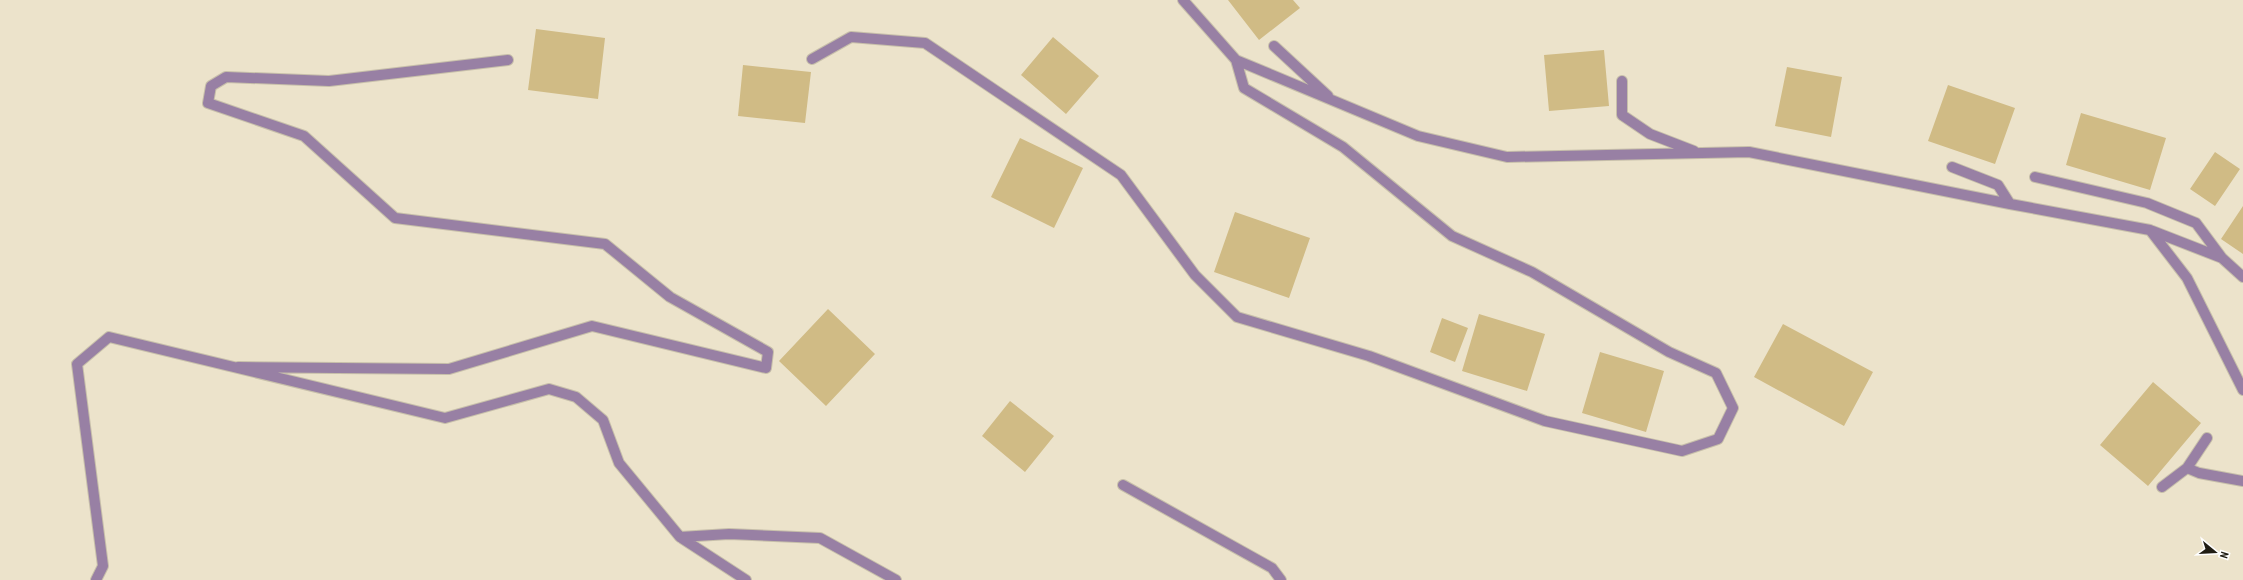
<svg xmlns="http://www.w3.org/2000/svg" width="2243" height="580" font-family="'PT Sans Narrow',sans-serif">
	<style>
		.building { fill: #d0bb85 }
		.lines { fill: none; stroke-linecap: round; stroke-linejoin: round }
		.minor-casing { stroke: #c7bfaa; stroke-width: 12 }
		.minor { stroke: #9880a4; stroke-width: 10 }
	</style>
	<rect width="100%" height="100%" fill="#ece3cb"/>
	<path class="building" d="M1228,0H1293L1300,8L1259,40Z
		M536,29L605,38L598,99L528,90Z
		M1053,37L1099,76L1066,114L1021,75Z
		M1604,50L1609,106L1549,111L1544,55Z
		M743,65L811,72L805,123L738,116Z
		M1787,67L1842,77L1831,137L1775,126Z
		M1948,85L2015,108L1995,164L1928,141Z
		M2081,113L2166,138L2150,190L2066,165Z
		M1020,138L1083,168L1054,228L991,197Z
		M2215,152L2240,169L2215,206L2190,189Z
		M2243,206V254L2221,239Z
		M1235,212L1310,238L1289,298L1214,272Z
		M828,309L875,354L826,406L779,361Z
		M1479,314L1545,334L1527,391L1462,371Z
		M1442,318L1468,328L1455,362L1430,352Z
		M1783,324L1873,372L1844,426L1754,377Z
		M1600,352L1664,371L1646,432L1582,413Z
		M2153,382L2201,423L2148,486L2100,445Z
		M1010,401L1054,436L1025,472L982,436Z"/>
	<g class="lines">
		<defs>
			<path id="minor" d="M1183,0L1236,60L1418,136L1507,157L1749,152L2010,204L2150,230L2222,258L2243,277
				M1274,46L1328,96
				M812,59L851,37L925,43L1121,175L1195,275L1237,317L1369,356L1545,421L1682,451L1718,439L1733,408L1716,373L1669,352L1532,272L1452,236L1343,147L1244,88L1236,60
				M1622,81V115L1650,134L1694,151
				M1952,167L1998,185L2010,204
				M2035,177L2147,203L2196,223L2222,258
				M2150,230L2187,278L2243,390
				M238,367L449,369L592,326L766,368L768,352L670,297L605,244L395,218L304,136L208,103L211,86L226,77L329,81L508,60
				M2187,468L2199,473L2243,481
				M1123,485L1272,568L1281,580
				M2162,487L2187,468L2207,438
				M680,537L746,580
				M96,580L103,566L77,364L109,337L445,418L549,389L576,397L603,420L619,463L680,537L729,534L820,538L896,580"/>
		</defs>
		<use href="#minor" class="minor-casing"/>
		<use href="#minor" class="minor"/>
	</g>
	<g transform="translate(2215 552) rotate(108)" stroke="#ffffff" stroke-width="3" paint-order="stroke">
	<path d="M0-3L7 15L0 10L-7 15Z" fill="#1f1c13"/>
	<text y="-6" font-size="11" font-weight="bold" text-anchor="middle" fill="#1f1c13">N</text>
	</g>
</svg>
